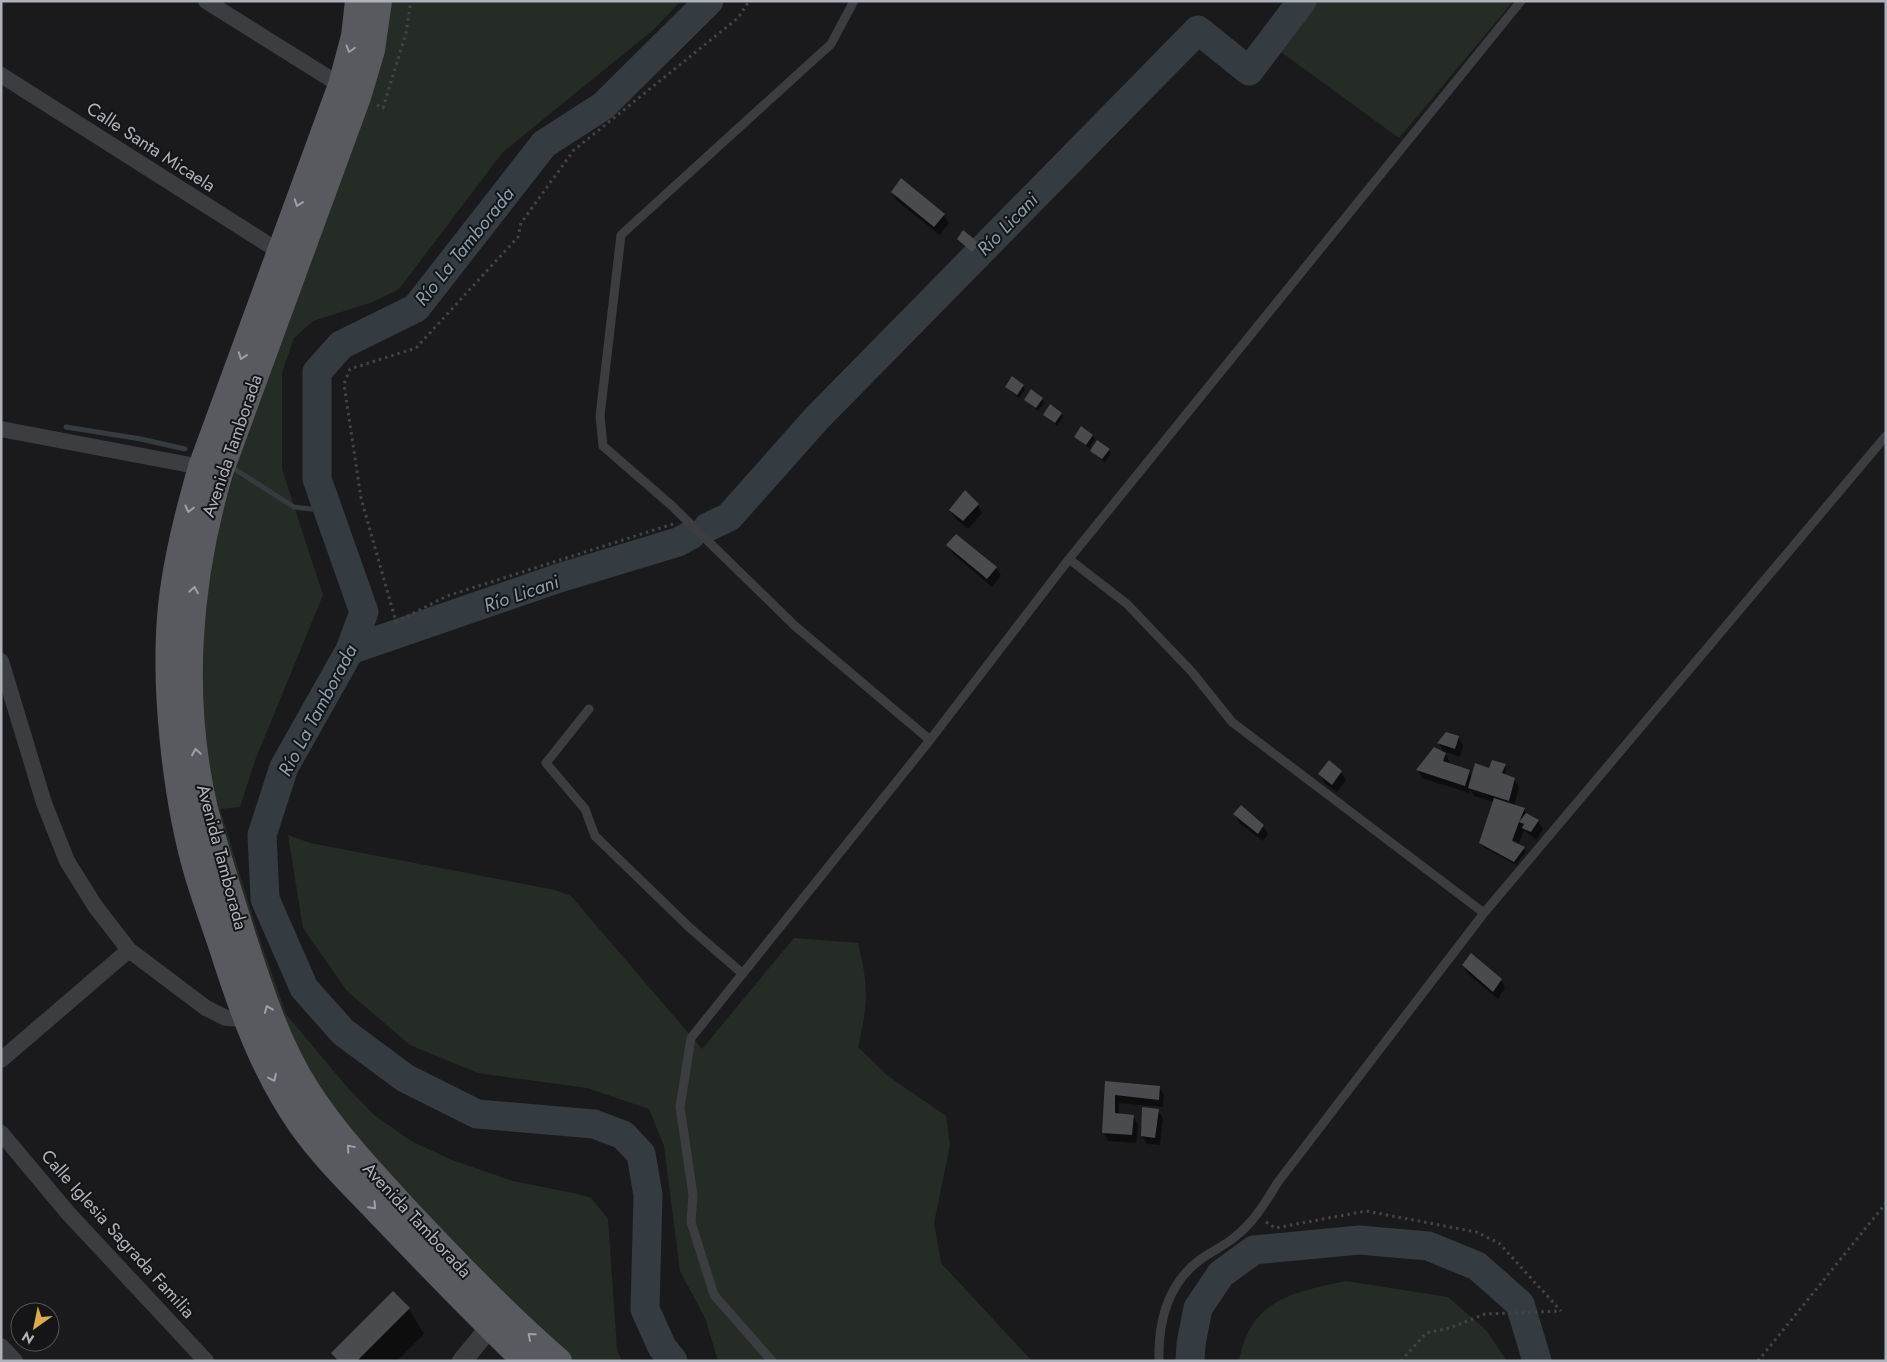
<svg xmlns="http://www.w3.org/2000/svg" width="1887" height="1362" font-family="Jost,sans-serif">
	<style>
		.green { fill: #252c25 }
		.shadow { fill: #0007; fill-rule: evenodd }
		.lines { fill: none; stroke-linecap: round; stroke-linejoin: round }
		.stream { stroke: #343b41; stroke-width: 5 }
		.river { stroke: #343b41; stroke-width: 29 }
		.building { fill: #494b4e }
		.path { stroke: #424448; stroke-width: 3; stroke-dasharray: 2.5 4; stroke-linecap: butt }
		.service { stroke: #3c3d41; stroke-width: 9 }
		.minor { stroke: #3c3d41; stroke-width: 16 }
		.tertiary { stroke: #3c3d41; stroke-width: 20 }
		.primary { stroke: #585a5f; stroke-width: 26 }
		.oneway { stroke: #9da0a8 }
		.labels { text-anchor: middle; stroke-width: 4; stroke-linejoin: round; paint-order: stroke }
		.street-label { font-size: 18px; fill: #aeb2ba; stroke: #151517 }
		.water-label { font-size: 19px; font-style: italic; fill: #8a9fb0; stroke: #151517 }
	</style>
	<rect width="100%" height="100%" fill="#1a1a1c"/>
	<path class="green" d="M387,1H681L653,30L503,152L399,289L373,302L313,321L294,338L282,373V469L323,595L256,758L240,807L220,809L258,934L286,1014L347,1087L374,1115L411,1141L452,1160L513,1181L578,1194L591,1198L608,1219L617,1350L622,1361H574L554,1344L500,1294L344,1126L319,1091L267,987L209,778L199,660L214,535Z
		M1302,1H1507L1511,4L1399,138L1270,44Z
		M288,835L310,843L555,890L571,896L702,1049L794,938L858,943C869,987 868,1004 858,1047L888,1076L946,1116L950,1145L934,1223L941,1263L1032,1361H718L705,1318L680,1271L664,1146L649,1109L587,1088L478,1073L410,1045L347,991L303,928Z
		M1346,1281L1448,1297L1486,1330L1507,1361H1239C1250,1299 1294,1292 1346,1281Z"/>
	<path class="shadow" d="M901,179L944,215L949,223L940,235L897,201L892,192Z
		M958,239L979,244L981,248L974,255Z
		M1023,386L1025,390L1019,398L1006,387Z
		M1042,399L1044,403L1038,411L1026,400Z
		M1061,413L1063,417L1057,426L1044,415Z
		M1093,436L1095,439L1089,448L1076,437Z
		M1109,449L1111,453L1105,462L1092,451Z
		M978,505L982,513L968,529L955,518L950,510Z
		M948,545L996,568L1001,576L992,587L953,554Z
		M1458,737L1463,745L1460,757L1444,751L1450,763V764L1469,771L1472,777L1505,765L1507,769L1504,775L1514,779L1519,787L1514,806L1524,809L1527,815L1538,821L1543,829L1536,840L1524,830L1518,845L1526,851L1516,865L1483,847L1480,843L1494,802L1474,796L1470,789L1469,793L1422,778L1418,770L1445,754L1439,743ZM1490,831L1518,842L1517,845Z
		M1341,772L1346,780L1337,792L1324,783L1320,774Z
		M1235,814L1263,825L1268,834L1263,841L1239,823Z
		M1463,966L1501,980L1505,988L1498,999L1468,974Z
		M1107,1082L1159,1087L1164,1095L1163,1107L1119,1103V1115L1133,1116L1138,1125L1136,1143L1108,1141L1104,1133Z
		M1158,1110L1163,1118L1160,1145L1147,1144L1142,1136Z
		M393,1293L409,1309L424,1334L397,1361H336L332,1353Z"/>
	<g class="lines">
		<path class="stream" d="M66,427L141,439L185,449
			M236,470L294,507L328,511"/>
		<path class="river" d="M708,527L729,517L816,419L1198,30L1249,71L1302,1
			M350,650L559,578L678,542L691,535
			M673,1361L662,1347L645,1309L648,1195L641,1154L623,1135L594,1124L477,1114L405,1078L343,1032L304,988L265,899L262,835L284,767L350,650L364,612L317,479V372L341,345L416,308L544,144L603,106L709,1
			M1190,1361L1191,1344L1198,1308L1221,1274L1254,1250L1359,1240L1428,1246L1477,1266L1520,1304L1537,1361"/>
	</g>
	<path class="building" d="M901,178L945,214L934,227L891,192Z
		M963,230L980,244L972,252L957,239Z
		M1012,376L1024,385L1017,395L1005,387Z
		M1031,389L1043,398L1036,408L1024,400Z
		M1050,404L1062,413L1055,423L1043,415Z
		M1081,426L1093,435L1086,445L1074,437Z
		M1097,440L1110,449L1102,459L1090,451Z
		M965,490L979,504L963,521L949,510Z
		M956,534L997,567L987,579L946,545Z
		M1446,732L1459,736L1455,749L1437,743Z
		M1434,747L1446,753L1443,761L1470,770L1465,786L1416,770Z
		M1329,760L1342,771L1332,785L1318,774Z
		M1492,760L1506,764L1502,773L1515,778L1509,801L1468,788L1475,763L1489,768Z
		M1494,798L1525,808L1519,822L1526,813L1539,820L1531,832L1522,828L1524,824L1519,822L1512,841L1525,847L1514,862L1479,843Z
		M1241,805L1264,825L1258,834L1233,814Z
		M1471,953L1502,979L1493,992L1462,965Z
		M1105,1081L1160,1086L1159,1100L1115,1095V1113L1134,1115L1132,1135L1102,1133Z
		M1142,1107L1159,1109L1155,1138L1141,1136Z
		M393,1291L410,1308L357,1361H338L331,1353Z"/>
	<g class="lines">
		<path class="path" d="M377,105L383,108L406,33L411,1
			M673,524L447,596L396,622L361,498L344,384L350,369L416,348L518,237L521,223L574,150L738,18L749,1
			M1266,1222L1275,1228L1366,1211L1476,1232L1499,1243L1561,1311
			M1401,1361L1426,1333L1450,1328L1485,1314L1560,1311
			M1758,1361L1886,1203"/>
		<path class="service" d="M854,1L831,44L621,235L600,416L603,446L671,505L795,626L930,740
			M1069,559L1127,604L1192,672L1232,722L1484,913
			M589,709L546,763L585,809L595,836L690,928L743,974
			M772,1361L714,1295L691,1222L693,1195L680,1107L691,1038L930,740L1069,559L1521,1
			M1159,1361C1158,1322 1168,1283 1201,1259C1212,1251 1226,1245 1236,1236C1255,1221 1266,1201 1278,1182L1484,913L1886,436"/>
		<path class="minor" d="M206,1L348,90
			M1,75L280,252
			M1,429L201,467
			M1,661L44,803L67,861L95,906L129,950L206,1008L226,1018L245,1019
			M1,1060L129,950
			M1,1133L68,1213L206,1361
			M1,1346L15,1361"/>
		<path class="tertiary" d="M462,1361L499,1316"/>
		<path class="primary" d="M358,1L354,36L341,85L201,467C188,513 176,559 171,606C163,685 175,797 197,873C204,897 213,921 221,945C241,1008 263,1071 301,1125C325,1159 355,1187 382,1216C429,1265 476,1314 525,1361
			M379,1L372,50L358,97L220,473C188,581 179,698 205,809C216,852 230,894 243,936C260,988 277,1043 307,1090C336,1135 371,1172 407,1211C456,1263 505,1314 559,1361"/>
	</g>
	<defs><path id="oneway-chevron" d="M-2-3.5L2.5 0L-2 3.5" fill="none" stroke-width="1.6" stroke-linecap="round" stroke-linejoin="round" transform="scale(1.25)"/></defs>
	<g class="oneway">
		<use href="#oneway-chevron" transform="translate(350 49) rotate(106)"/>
		<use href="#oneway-chevron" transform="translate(298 203) rotate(110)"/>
		<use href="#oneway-chevron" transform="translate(242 356) rotate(110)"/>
		<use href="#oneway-chevron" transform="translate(189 509) rotate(105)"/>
		<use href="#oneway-chevron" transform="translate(194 590) rotate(-81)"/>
		<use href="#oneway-chevron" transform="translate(196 752) rotate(-99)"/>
		<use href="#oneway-chevron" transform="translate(268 1009) rotate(-112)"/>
		<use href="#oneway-chevron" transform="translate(273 1078) rotate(64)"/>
		<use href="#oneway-chevron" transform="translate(350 1148) rotate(-130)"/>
		<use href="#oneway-chevron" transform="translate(373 1206) rotate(46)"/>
		<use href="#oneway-chevron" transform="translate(531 1336) rotate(-139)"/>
	</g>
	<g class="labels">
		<g class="street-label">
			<text transform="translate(151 147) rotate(33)" y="6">Calle Santa Micaela</text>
			<text transform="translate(232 446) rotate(-71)" y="6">Avenida Tamborada</text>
			<text transform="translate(222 857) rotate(75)" y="6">Avenida Tamborada</text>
			<text transform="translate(417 1220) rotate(47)" y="6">Avenida Tamborada</text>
			<text transform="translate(118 1234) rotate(48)" y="6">Calle Iglesia Sagrada Familia</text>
		</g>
		<g class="water-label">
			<text transform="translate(1007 224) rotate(-46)" y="7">Río Licani</text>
			<text transform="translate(464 246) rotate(-51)" y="7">Río La Tamborada</text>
			<text transform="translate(521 593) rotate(-19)" y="7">Río Licani</text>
			<text transform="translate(317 710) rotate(-62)" y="7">Río La Tamborada</text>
		</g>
	</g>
	<rect width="1887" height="1362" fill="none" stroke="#aeb2ba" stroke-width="5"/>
	<g transform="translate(35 1327) rotate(213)"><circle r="24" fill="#151517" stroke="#525458"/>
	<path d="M0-4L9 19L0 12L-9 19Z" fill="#dcaa52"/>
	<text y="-8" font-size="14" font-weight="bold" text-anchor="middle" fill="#aeb2ba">N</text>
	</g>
</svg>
